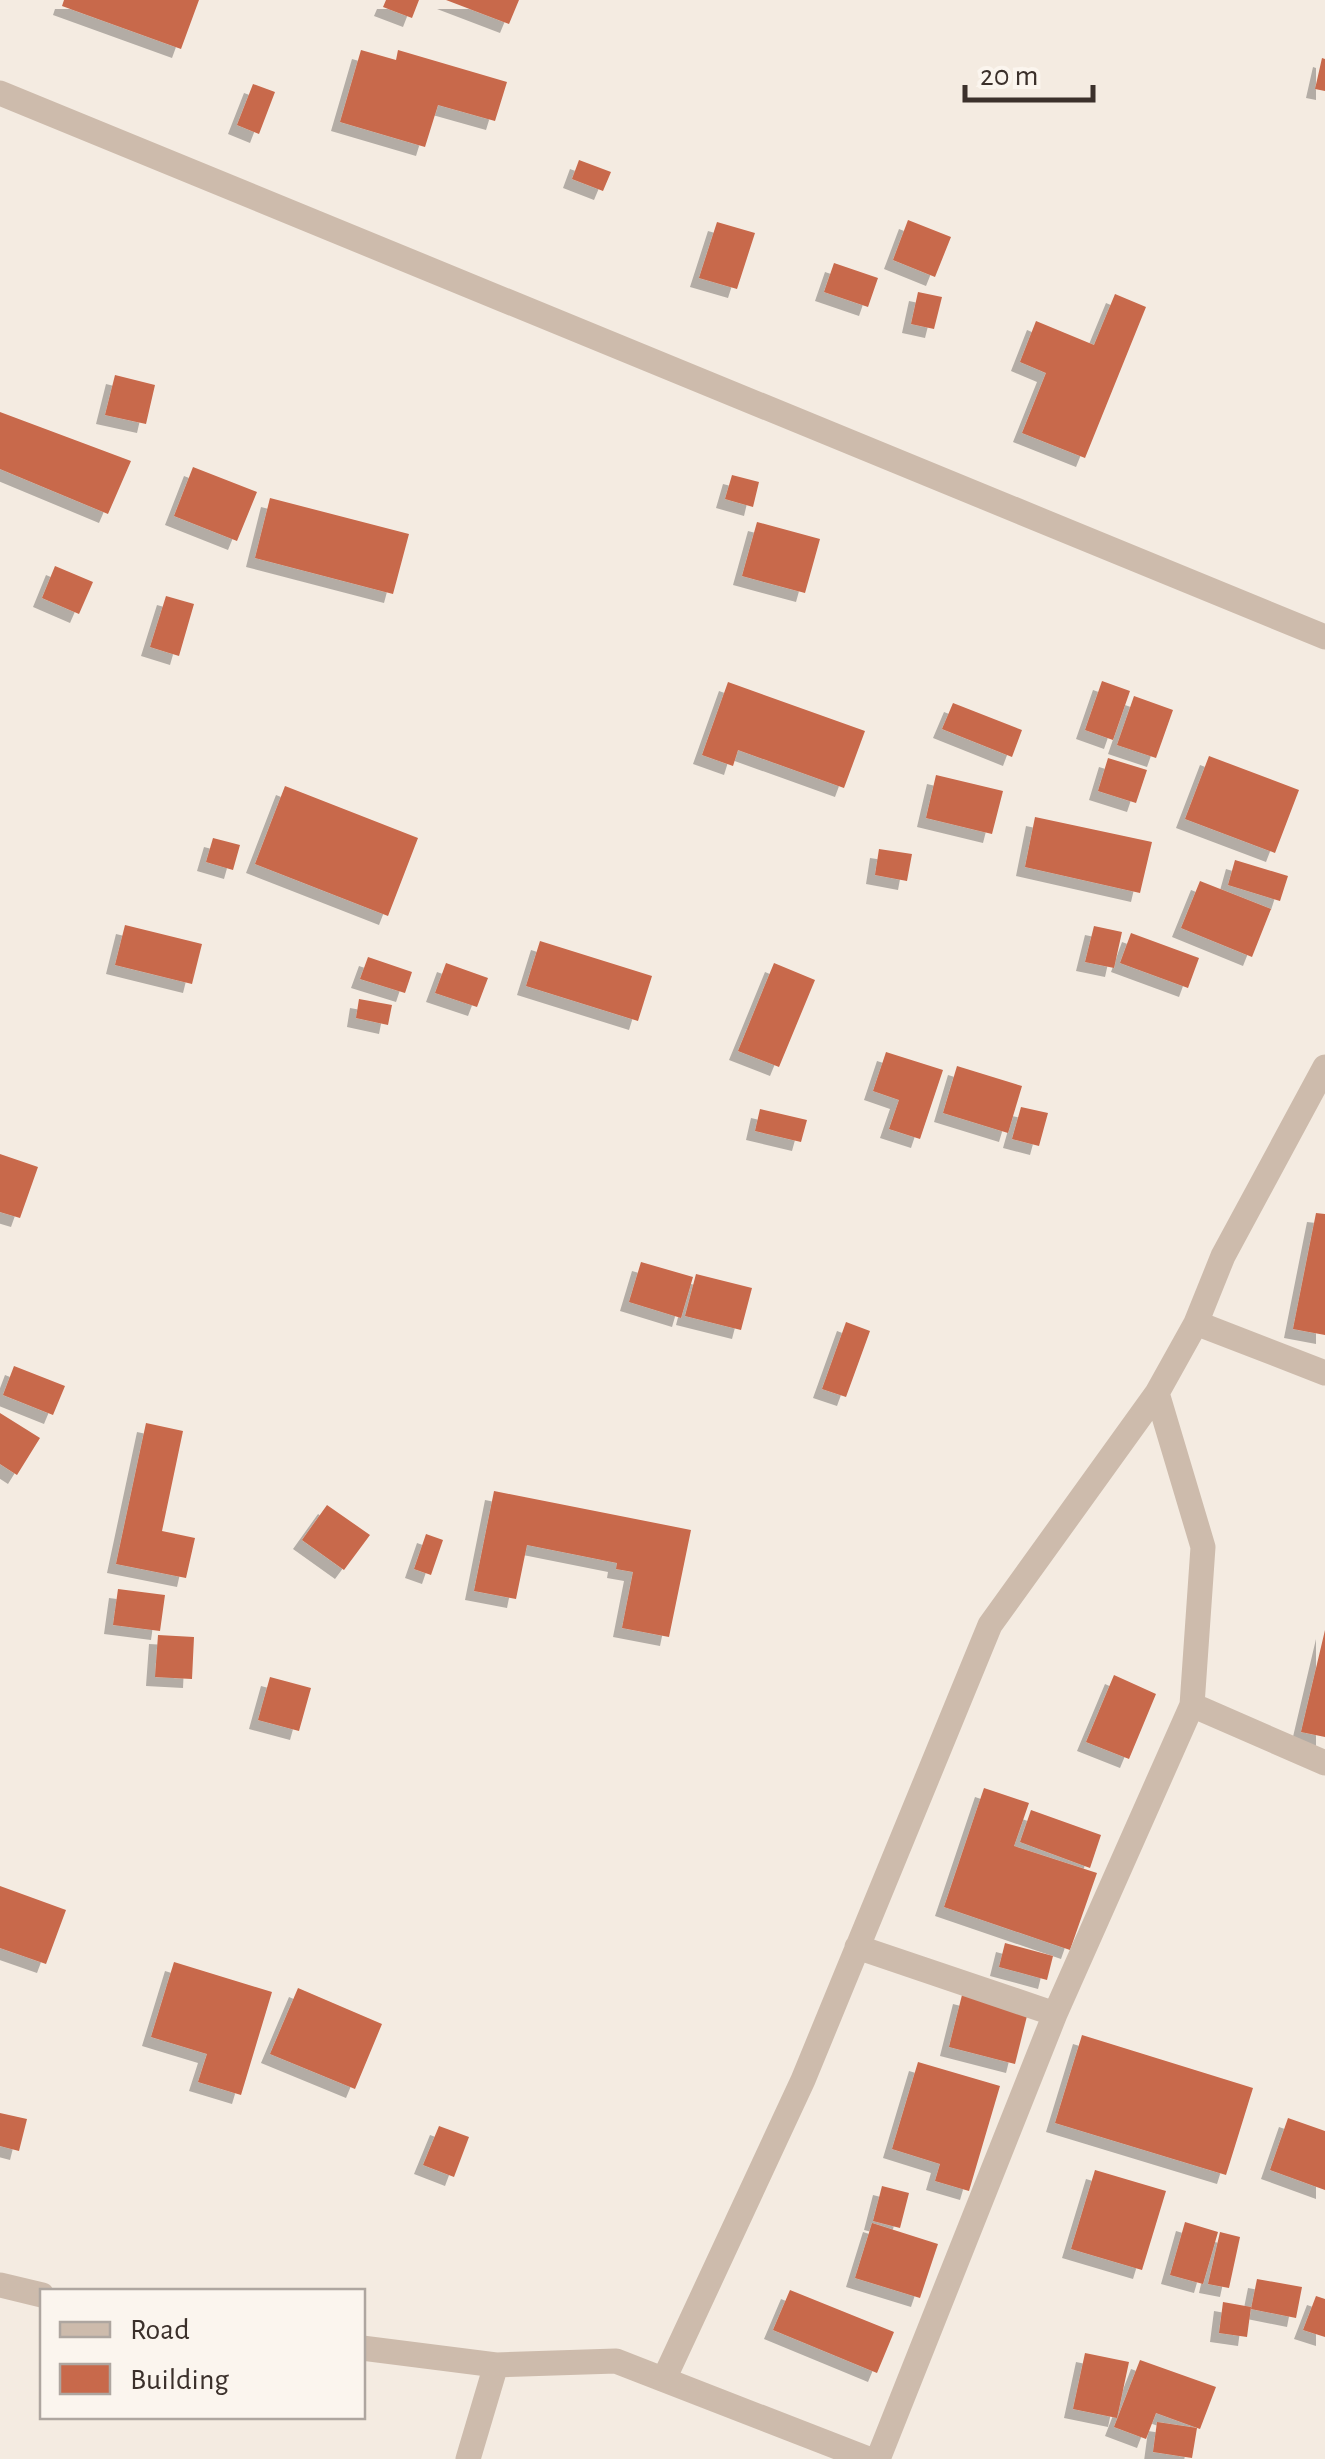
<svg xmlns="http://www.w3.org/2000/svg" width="1325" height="2459" font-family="'Alegreya Sans',sans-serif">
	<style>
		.building { fill: #c8694b; filter: url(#shadow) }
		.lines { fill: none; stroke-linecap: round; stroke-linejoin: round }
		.minor { stroke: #cdbbac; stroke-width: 25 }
	</style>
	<defs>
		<filter id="shadow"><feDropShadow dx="-9" dy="9" stdDeviation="0" flood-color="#0004"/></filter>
	</defs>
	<rect width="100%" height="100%" fill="#f4ebe1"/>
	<path class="building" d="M64,0H199L181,49L62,6Z
		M386,0H419L412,18L383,7Z
		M446,0H519L509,24Z
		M361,50L396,60L398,50L507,82L495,121L438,105L425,147L340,122Z
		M1322,58L1325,59V91L1315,89Z
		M253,84L275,92L259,134L237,125Z
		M579,160L611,172L603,191L572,179Z
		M908,220L951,237L935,277L893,260Z
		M717,222L755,233L737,289L699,278Z
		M834,263L878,278L868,307L824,292Z
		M918,292L942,297L934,329L911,324Z
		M1115,294L1146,307L1085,458L1022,433L1046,373L1020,362L1036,321L1094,345Z
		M115,375L155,385L146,424L105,415Z
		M0,412L131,461L108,514L0,469Z
		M193,467L257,492L237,541L174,516Z
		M732,475L759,482L753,507L725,499Z
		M270,498L409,534L393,594L255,558Z
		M757,522L820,539L805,593L742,576Z
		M55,566L93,582L79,614L42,598Z
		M166,596L194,604L179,656L150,647Z
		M1102,681L1130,691L1113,740L1085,730Z
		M728,682L865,731L844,788L738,750L733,766L702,755Z
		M1134,696L1173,710L1156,758L1117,745Z
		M953,703L1022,730L1012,757L942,729Z
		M1209,756L1299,790L1275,853L1185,819Z
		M1108,758L1147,770L1136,803L1098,791Z
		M936,775L1003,791L992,834L926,818Z
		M285,786L418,838L388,916L255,864Z
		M1035,817L1152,842L1140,893L1025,867Z
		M213,838L240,845L233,870L206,862Z
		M879,849L912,854L907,881L875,875Z
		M1235,860L1288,876L1280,901L1228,885Z
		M1200,881L1271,909L1252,957L1181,928Z
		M125,925L202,944L192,984L115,965Z
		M1094,926L1122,932L1114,968L1085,962Z
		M1131,933L1199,958L1188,988L1120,963Z
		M540,941L652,976L638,1021L526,986Z
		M368,957L412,972L405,993L360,979Z
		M446,963L488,978L477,1007L435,993Z
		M774,963L815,980L779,1067L738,1051Z
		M359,999L392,1005L388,1025L356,1018Z
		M886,1052L943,1070L920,1139L889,1129L899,1100L873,1091Z
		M957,1066L1022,1086L1008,1133L943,1113Z
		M1021,1107L1048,1113L1039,1146L1012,1139Z
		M760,1109L807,1120L801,1142L755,1131Z
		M0,1154L38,1167L20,1218L0,1212Z
		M1316,1213L1325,1214V1335L1293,1329Z
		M641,1262L693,1277L681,1318L629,1302Z
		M696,1274L752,1288L741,1330L685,1316Z
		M846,1322L870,1331L846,1397L822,1389Z
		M14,1366L65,1386L53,1415L3,1395Z
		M0,1413L40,1438L17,1475L0,1464Z
		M146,1423L183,1431L162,1531L195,1538L186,1578L116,1564Z
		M494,1491L691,1530L669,1637L622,1628L633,1572L616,1569L617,1563L527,1545L516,1599L474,1591Z
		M327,1505L370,1535L344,1570L302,1540Z
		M426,1534L443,1540L431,1575L414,1569Z
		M118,1589L165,1595L160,1631L113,1625Z
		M1325,1630V1737L1301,1732Z
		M158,1635L194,1637L192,1679L155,1677Z
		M1114,1675L1156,1694L1129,1759L1086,1742Z
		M270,1677L311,1688L299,1731L258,1720Z
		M984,1788L1029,1803L1014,1846L1097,1873L1070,1950L944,1907Z
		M1031,1810L1101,1835L1090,1868L1020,1842Z
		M0,1886L66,1910L46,1964L0,1948Z
		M1005,1943L1053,1956L1047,1980L999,1967Z
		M174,1962L272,1992L241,2095L198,2082L207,2054L151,2037Z
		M298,1988L382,2024L355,2089L270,2054Z
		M962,1995L1028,2012L1015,2064L949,2047Z
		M1082,2035L1253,2088L1226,2175L1055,2123Z
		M918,2062L1000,2086L969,2191L935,2181L940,2164L892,2149Z
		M0,2113L27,2119L19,2151L0,2146Z
		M1288,2118L1325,2131V2190L1270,2170Z
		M439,2126L469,2137L454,2177L423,2165Z
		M1095,2170L1166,2191L1142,2270L1071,2249Z
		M882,2186L909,2193L900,2228L873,2221Z
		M1185,2222L1218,2232L1203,2284L1170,2275Z
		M872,2223L938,2244L920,2298L855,2278Z
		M1220,2232L1240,2237L1229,2288L1208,2284Z
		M1257,2279L1302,2287L1296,2318L1251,2309Z
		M790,2290L894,2332L877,2373L773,2330Z
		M1316,2296L1325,2299V2337L1303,2330Z
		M1223,2302L1251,2307L1247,2337L1219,2333Z
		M1085,2353L1129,2362L1117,2418L1073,2409Z
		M1140,2360L1216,2387L1200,2429L1156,2413L1146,2439L1114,2427Z
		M1157,2422L1197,2428L1192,2458L1153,2452Z"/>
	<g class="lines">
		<path class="minor" d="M0,93L1325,637
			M1325,1067L1223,1256L1196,1323L1325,1373
			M1192,1705L1325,1763
			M857,1947L1055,2014
			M0,2285L42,2295
			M362,2348L496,2365L616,2361L868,2459
			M664,2379L803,2080L990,1625L1157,1393L1196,1323
			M468,2459L496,2365
			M878,2459L1055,2014L1192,1705L1203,1547L1157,1393"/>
	</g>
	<rect x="40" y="2289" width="325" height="130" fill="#fbf5ee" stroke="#aea6a0" stroke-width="2.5"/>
	<rect x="60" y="2322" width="50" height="15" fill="#cdbbac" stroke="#aea6a0" stroke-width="2.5"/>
	<text x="130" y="2339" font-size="30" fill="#3b302b">Road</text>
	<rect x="60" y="2364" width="50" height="30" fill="#c8694b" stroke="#aea6a0" stroke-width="2.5"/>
	<text x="130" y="2389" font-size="30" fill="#3b302b">Building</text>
	<path d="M965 85v15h128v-15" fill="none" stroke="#3b302b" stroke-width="5"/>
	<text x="980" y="85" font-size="30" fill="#3b302b" stroke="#fbf5ee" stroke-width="8" paint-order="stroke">20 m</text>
</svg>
